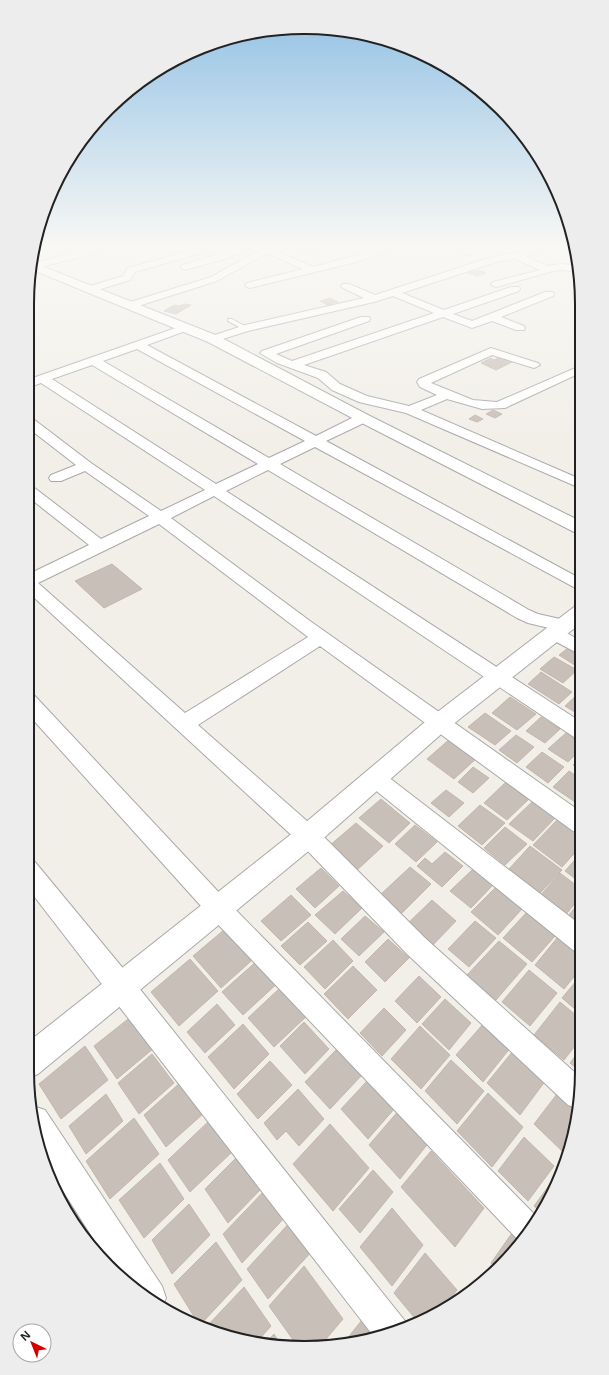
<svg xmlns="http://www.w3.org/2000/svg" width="609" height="1375" font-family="'Noto Sans',sans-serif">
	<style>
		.building { fill: #c7bfb8; stroke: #c4b6ab }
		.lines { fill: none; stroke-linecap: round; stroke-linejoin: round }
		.service-casing { stroke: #a9a9a9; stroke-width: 2 }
		.minor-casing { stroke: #a9a9a9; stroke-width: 2 }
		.tertiary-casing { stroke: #a9a9a9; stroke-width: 2 }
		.service { fill: #fff; fill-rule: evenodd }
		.minor { fill: #fff; fill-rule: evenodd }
		.tertiary { fill: #fff; fill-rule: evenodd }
		.rim { fill: none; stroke: #222; stroke-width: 2 }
	</style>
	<rect width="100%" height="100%" fill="#f2efe9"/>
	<path class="building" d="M293,249H310L317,252L307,253Z
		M479,270L486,273L477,276L467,273Z
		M330,298L338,302L328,305L320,301Z
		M184,304L191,305L176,314L164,311L174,305L179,306Z
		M502,356L514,361L496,370L481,363L491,358L494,360Z
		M493,410L502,414L495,418L486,414Z
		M475,415L483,419L477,422L469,419Z
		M112,564L142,589L104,608L75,581Z
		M568,648L581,655V661L576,666L559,655Z
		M554,657L577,670L563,683L540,669Z
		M541,672L572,692L559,704L528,684Z
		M581,691V716L565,706Z
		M510,697L536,714L517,730L492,713Z
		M485,713L511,731L495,745L468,727Z
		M541,717L560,729L545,743L526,731Z
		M567,732L581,741V749L568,762L548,749Z
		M516,735L534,747L517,763L499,750Z
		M451,738L478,757L454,779L427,759Z
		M542,752L564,767L548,783L526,767Z
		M581,757V771L573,765Z
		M473,767L489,778L473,793L458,782Z
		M569,771L581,779V796L575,802L553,787Z
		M506,782L529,799L507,820L484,803Z
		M446,790L464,803L449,817L431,803Z
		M381,799L410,823L389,843L359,818Z
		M533,801L556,817L533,841L509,824Z
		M480,805L505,823L482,845L458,826Z
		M559,818L581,834V846L562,867L533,845Z
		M356,823L383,846L356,871L329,846Z
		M415,825L437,842L416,862L395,844Z
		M505,827L527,844L505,865L484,848Z
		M530,846L562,870L540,893L509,869Z
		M445,852L463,866L442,887L417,866L425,858L432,864Z
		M581,853V883L565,871Z
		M410,867L431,884L400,915L379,896Z
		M321,868L339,886L315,908L296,889Z
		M473,869L493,885L471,908L450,891Z
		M560,873L581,889V896L564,917L539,897Z
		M495,888L522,909L498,935L471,912Z
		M343,891L362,908L335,934L315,915Z
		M291,895L311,915L281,941L261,921Z
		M432,900L456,921L429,949L404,927Z
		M581,900L582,933L565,920Z
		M526,913L555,936L532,962L503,938Z
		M365,916L384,932L359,956L341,939Z
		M475,921L496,938L469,967L448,949Z
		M308,922L327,941L300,965L281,946Z
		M231,924L259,954L221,988L193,956Z
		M558,937L582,956V967L564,989L535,965Z
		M388,939L409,958L385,982L365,962Z
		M333,940L353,961L325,989L304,967Z
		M499,941L527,964L496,1000L467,975Z
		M190,959L218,991L179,1026L151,992Z
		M259,959L280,981L243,1015L222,992Z
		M353,966L377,990L348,1019L324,994Z
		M529,970L557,993L530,1026L502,1002Z
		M582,974V1015L562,998Z
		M419,976L441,997L417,1023L395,1001Z
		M282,986L309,1014L274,1047L248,1018Z
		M445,999L471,1023L449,1050L422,1024Z
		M560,1002L582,1020V1037L564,1060L534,1035Z
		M217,1004L235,1025L205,1053L187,1032Z
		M384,1008L406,1030L382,1056L360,1033Z
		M137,1012L160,1043L117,1079L94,1046Z
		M304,1022L329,1049L305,1074L280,1046Z
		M484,1023L511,1047L483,1082L456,1055Z
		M243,1024L269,1054L234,1089L208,1057Z
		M420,1026L450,1055L421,1089L391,1059Z
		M85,1046L108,1080L61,1119L39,1084Z
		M582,1047V1073L570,1063Z
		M336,1050L361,1076L330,1109L305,1082Z
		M513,1051L546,1080L520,1115L487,1083Z
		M152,1054L174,1083L139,1114L118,1083Z
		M451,1060L484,1091L457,1124L425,1091Z
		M270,1061L292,1085L258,1119L237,1094Z
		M368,1080L395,1108L368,1139L341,1109Z
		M181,1082L204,1113L166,1147L144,1115Z
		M298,1089L324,1119L299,1146L286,1131L277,1140L264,1123Z
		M488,1093L523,1127L492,1167L457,1131Z
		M106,1094L123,1121L86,1154L69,1126Z
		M557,1094L575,1111L570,1142L563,1152L534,1124Z
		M400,1109L430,1141L400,1179L369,1145Z
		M134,1118L159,1154L110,1199L86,1161Z
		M210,1120L233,1151L190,1192L168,1160Z
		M330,1124L369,1168L333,1211L293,1164Z
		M524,1137L554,1166L528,1201L498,1171Z
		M431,1151L484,1208L455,1247L401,1187Z
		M240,1154L264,1186L228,1223L205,1189Z
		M41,1156L65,1183L56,1192L42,1160Z
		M160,1163L184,1199L144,1238L119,1200Z
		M563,1166L564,1167L542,1214L534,1206Z
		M373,1170L393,1192L360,1233L339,1209Z
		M268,1187L288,1214L242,1263L223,1234Z
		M63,1192L86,1228L81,1232L64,1209L58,1196Z
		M189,1204L210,1235L172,1274L152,1240Z
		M392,1208L423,1245L392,1286L360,1247Z
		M292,1220L314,1249L268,1299L247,1269Z
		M512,1233L521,1242L513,1253L496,1268L491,1263Z
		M216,1242L242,1280L201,1324L198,1323L174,1284Z
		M425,1253L457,1290L441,1312L418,1322L394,1293Z
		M304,1266L343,1319L321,1345L296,1344L269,1306Z
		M244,1287L271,1326L256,1343H251L211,1328L209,1324Z
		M362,1320L375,1338L342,1345Z
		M274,1334L280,1344L266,1343Z"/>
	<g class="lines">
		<defs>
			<path id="service" d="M228,319H232L248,328L243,329L228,321Z"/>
			<path id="minor" d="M90,249H105L103,251L33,269L34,263Z
				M195,249H209L207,251L135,272L130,280L91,292L86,289L87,287L123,276L128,268Z
				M236,249H249L222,260L188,269L185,270L180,267L182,265Z
				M262,249H272L313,267L380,249H394L356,262L250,288L247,287L245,285L247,283L303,269L267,253L217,281L135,307H127L126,305L127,303L211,277Z
				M456,249H468L473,252L468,255Z
				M533,249H548L525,256L548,266L562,264L579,266L580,272L562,270L553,271L496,287L493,286L491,284L493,282L540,270L515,259L496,262L402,293L444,310L511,287H519L520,289L519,291L453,314L472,321L545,292H553L554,294L553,296L501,317L524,326L525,328L524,330H516L492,321L472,328L443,317L304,365L326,372L340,384L367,396L409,406L437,395L420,387L417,382L419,379L491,348L538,363L540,365L534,368L492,355L431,383L473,400L497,402L580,366V373L505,408L482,409L447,399L421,410L580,479V488L406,413L359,402L332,390L318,378L277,363L260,353L262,351L361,317H369L370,319L369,321L276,354L292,361L434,313L393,296L374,302L248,331L213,342L207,339L209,337L245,325L364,298L343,288L341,286L343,284H349L375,295L492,257Z
				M187,324L192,327L191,329L147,345L316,436L358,415H368L369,418L368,421L326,441L581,579V591L315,447L280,464L529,610L538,614L569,621L572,625L569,629L563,631L581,641V655L547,637L544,633L549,628L528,623L517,618L268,470L226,491L581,722V740L574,737L214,496L171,518L310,621L581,812V833L573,831L320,646L198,725L316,829L425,938L581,1078L576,1108L568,1105L407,954L300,843L27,591V575L89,545L27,496V485L32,486L101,539L149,516L85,471L61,481H51L49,478L51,475L76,465L27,427V417L32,418L91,463L161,511L205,490L41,383L27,388V380ZM137,349L305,441L269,458L103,361ZM92,365L258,464L216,484L52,379ZM159,524L308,637L185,713L38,583Z
				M27,693L34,695L226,900L538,1218L521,1243L210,916L27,713Z
				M376,770L383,773L582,926V954L573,950L369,785L365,779L369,773Z
				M27,859L35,862L131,978L405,1321L407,1327L393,1333L375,1338L27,887Z
				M33,1106L45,1110L162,1286L166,1298L162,1308L110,1265L41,1156Z"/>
			<path id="tertiary" d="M34,263L218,336L368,415L580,521V533L574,532L358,421L208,342L33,270Z
				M581,605V623L447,729L317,844L38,1074L28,1078L27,1043L299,828L431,717L574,607Z"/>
		</defs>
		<use href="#service" class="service-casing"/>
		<use href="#minor" class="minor-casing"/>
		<use href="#tertiary" class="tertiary-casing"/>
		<use href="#service" class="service"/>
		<use href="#minor" class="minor"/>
		<use href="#tertiary" class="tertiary"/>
	</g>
	<linearGradient id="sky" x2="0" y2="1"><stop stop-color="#8fc0e4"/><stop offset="0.56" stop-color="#f9f8f5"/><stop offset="1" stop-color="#f9f8f5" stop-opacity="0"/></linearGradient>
	<rect width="609" height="441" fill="url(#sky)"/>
	<path d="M0 0H609V1375H0ZM304 34H305A270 270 0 0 1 575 304V1071A270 270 0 0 1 305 1341H304A270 270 0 0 1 34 1071V304A270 270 0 0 1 304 34Z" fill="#ededed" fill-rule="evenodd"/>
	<path class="rim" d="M304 34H305A270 270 0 0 1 575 304V1071A270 270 0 0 1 305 1341H304A270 270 0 0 1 34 1071V304A270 270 0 0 1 304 34Z"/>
	<g transform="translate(32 1343) rotate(317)"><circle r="19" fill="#ffffff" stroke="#a7a7a7"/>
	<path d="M0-3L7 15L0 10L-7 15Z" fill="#d40000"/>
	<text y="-6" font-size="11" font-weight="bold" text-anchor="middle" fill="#222222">N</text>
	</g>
</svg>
